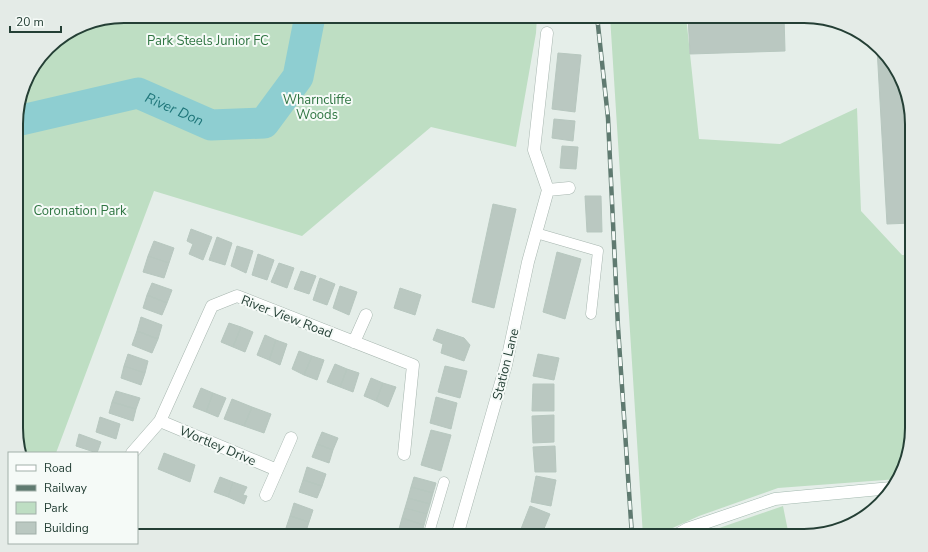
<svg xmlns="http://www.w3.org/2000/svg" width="928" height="552" font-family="'Nunito Sans',sans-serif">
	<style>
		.green { fill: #bedec3 }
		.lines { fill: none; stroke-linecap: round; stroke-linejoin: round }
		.river { stroke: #8eced1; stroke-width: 31 }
		.building { fill: #bac8c1; stroke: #b7c7bf }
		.lane-casing { stroke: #a7b6af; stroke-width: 11 }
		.street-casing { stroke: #a7b6af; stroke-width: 13 }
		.secondary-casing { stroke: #a3b9af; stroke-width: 13 }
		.lane { stroke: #fff; stroke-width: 10 }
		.street { stroke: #fff; stroke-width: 12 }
		.secondary { stroke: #fff; stroke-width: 12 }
		.rail-casing { stroke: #5f7a70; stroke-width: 4.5 }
		.rail { stroke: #f5faf7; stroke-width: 3; stroke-dasharray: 9; stroke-linecap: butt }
		.labels { text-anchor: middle; stroke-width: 4; stroke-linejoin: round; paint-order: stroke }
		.park-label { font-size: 13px; fill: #2f7542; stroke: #f5faf7 }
		.street-label { font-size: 13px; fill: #243f35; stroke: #f5faf7 }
		.water-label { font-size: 14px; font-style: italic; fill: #1f767a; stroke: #f5faf7 }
		.rim { fill: none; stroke: #243f35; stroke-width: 2 }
	</style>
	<rect width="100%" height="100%" fill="#e5eee9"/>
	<path class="green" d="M124,16H537L536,33L516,147L431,127L302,236L154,191L56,453H21L17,442V110L27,76L53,43L83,24Z
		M610,16H686L699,139L780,144L857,108L861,211L902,255H912V435L898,479L778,488L699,516L655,536H643Z
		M783,506L789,536H696Z"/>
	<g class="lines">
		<path class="river" id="s1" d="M17,121L138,93L211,125L264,123L298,77L310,16"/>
	</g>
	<path class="building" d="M688,16H784L785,51L690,54Z
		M877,48L894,64L912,117V223L887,224Z
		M558,53L581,55L575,112L552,109Z
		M554,119L575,121L573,141L552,138Z
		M562,146L578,147L576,169L560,168Z
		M585,196H601L602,232H587Z
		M493,204L516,209L494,308L472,302Z
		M191,229L212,237L203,260L189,254L193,244L187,241Z
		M217,237L232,243L225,265L209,260Z
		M154,241L174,248L169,263L148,256Z
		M237,246L253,251L246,273L231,266Z
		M557,252L581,259L565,319L543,312Z
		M258,254L274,260L267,280L252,275Z
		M148,256L169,263L164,278L143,272Z
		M279,263L294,268L287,288L271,282Z
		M301,271L316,276L309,294L294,289Z
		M320,278L335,284L327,305L313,300Z
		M152,283L172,290L167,303L147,295Z
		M340,286L357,292L349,315L333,308Z
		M400,288L421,295L415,315L394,308Z
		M147,295L167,303L162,315L143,308Z
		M141,317L162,325L158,339L137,331Z
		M229,323L241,327L233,347L221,342Z
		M241,327L253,332L245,352L233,347Z
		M437,329L464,338L470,345L464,361L441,353L443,344L433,340Z
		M137,331L158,339L152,353L132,345Z
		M265,335L276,340L269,360L257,355Z
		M276,340L287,344L280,365L269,360Z
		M299,351L312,356L304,375L292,369Z
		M128,354L148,361L145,373L124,366Z
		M538,354L559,358L554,380L533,376Z
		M312,356L324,360L317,380L304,375Z
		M335,364L347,369L340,387L327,382Z
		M124,366L145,373L141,385L121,378Z
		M445,366L467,371L460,398L438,392Z
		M347,369L359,373L353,392L340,387Z
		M371,378L383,383L376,401L364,396Z
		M383,383L396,387L388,407L376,401Z
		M533,384H554V411H532Z
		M201,388L213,393L206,412L193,407Z
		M116,391L140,398L136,409L112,402Z
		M213,393L226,398L218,417L206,412Z
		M436,397L457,403L451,429L430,423Z
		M232,399L252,407L244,426L224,419Z
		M112,402L136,409L133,421L109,413Z
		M252,407L271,414L264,433L244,426Z
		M554,415V442L533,443L532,416Z
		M100,417L120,424L116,439L96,432Z
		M431,430L451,435L441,471L421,465Z
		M322,432L338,438L333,450L317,444Z
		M79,434L101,442L97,453L76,446Z
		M317,444L333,450L329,463L312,457Z
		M555,446L556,472H535L533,447Z
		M164,453L195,465L190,482L158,469Z
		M307,467L326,474L322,486L303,480Z
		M536,476L556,480L551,506L531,502Z
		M220,477L233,482L228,497L214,492Z
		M414,477L436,483L433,493L411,487Z
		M303,480L322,486L317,498L299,492Z
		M233,482L247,487L243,495L247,496L244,504L228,497Z
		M411,487L433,493L430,504L408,498Z
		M408,498L430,504L427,514L405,508Z
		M294,503L313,510L309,522L290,516Z
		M530,506L550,514L541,536H536L521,529Z
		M405,508L427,514L424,525L402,518Z
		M290,516L309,522L305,534L286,528Z
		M402,518L424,525L421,535L399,529Z
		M399,529L421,535V536H397Z"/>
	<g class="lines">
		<defs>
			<path id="lane" d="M536,233L598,251L591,314
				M428,536L444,482"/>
			<path id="street" d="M548,190L569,188
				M354,342L366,315
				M160,421L277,470L266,495
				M132,453L160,421L212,306L237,296L413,365L404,454
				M277,470L291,438
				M457,536L506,365L528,262L548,190L534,150L547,33"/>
			<path id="secondary" d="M675,536L687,529L775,499L891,488"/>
		</defs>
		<use href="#lane" class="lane-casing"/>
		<use href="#street" class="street-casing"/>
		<use href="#secondary" class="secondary-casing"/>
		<use href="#lane" class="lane"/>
		<use href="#street" class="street"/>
		<use href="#secondary" class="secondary"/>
		<defs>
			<path id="rail" d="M597,16L608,118L618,327L632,536"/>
		</defs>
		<use href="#rail" class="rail-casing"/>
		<use href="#rail" class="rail"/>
	</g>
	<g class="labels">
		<g class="park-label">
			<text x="208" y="45">Park Steels Junior FC</text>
			<text x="317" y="104">Wharncliffe<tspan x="317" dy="15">Woods</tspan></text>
			<text x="80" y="215">Coronation Park</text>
		</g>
		<g class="street-label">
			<text transform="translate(287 316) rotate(21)" y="5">River View Road</text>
			<text transform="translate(505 364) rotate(-76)" y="5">Station Lane</text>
			<text transform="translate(218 445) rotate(23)" y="5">Wortley Drive</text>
		</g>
		<g class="water-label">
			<text dy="5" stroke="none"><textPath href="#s1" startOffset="164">River Don</textPath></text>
		</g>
	</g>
	<path d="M0 0H928V552H0ZM124 23H804A101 101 0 0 1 905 124V428A101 101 0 0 1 804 529H124A101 101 0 0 1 23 428V124A101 101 0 0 1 124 23Z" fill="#e4ebe7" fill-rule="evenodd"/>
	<path class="rim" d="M124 23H804A101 101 0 0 1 905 124V428A101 101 0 0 1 804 529H124A101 101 0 0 1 23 428V124A101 101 0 0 1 124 23Z"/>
	<rect x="8" y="452" width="130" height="92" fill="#f5faf7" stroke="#a1afa9"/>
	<rect x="16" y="465" width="20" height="6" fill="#ffffff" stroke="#a1afa9"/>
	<text x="44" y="472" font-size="12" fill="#243f35">Road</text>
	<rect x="16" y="485" width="20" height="6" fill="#5f7a70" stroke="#a1afa9"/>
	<text x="44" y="492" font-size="12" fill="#243f35">Railway</text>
	<rect x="16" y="502" width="20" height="12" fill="#bedec3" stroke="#a1afa9"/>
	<text x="44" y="512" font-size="12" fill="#243f35">Park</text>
	<rect x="16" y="522" width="20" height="12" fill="#bac8c1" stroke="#a1afa9"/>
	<text x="44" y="532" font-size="12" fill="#243f35">Building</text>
	<path d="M10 26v6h51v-6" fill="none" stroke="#243f35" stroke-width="2"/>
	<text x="16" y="26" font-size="12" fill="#243f35" stroke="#f5faf7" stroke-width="3" paint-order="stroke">20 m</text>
</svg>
